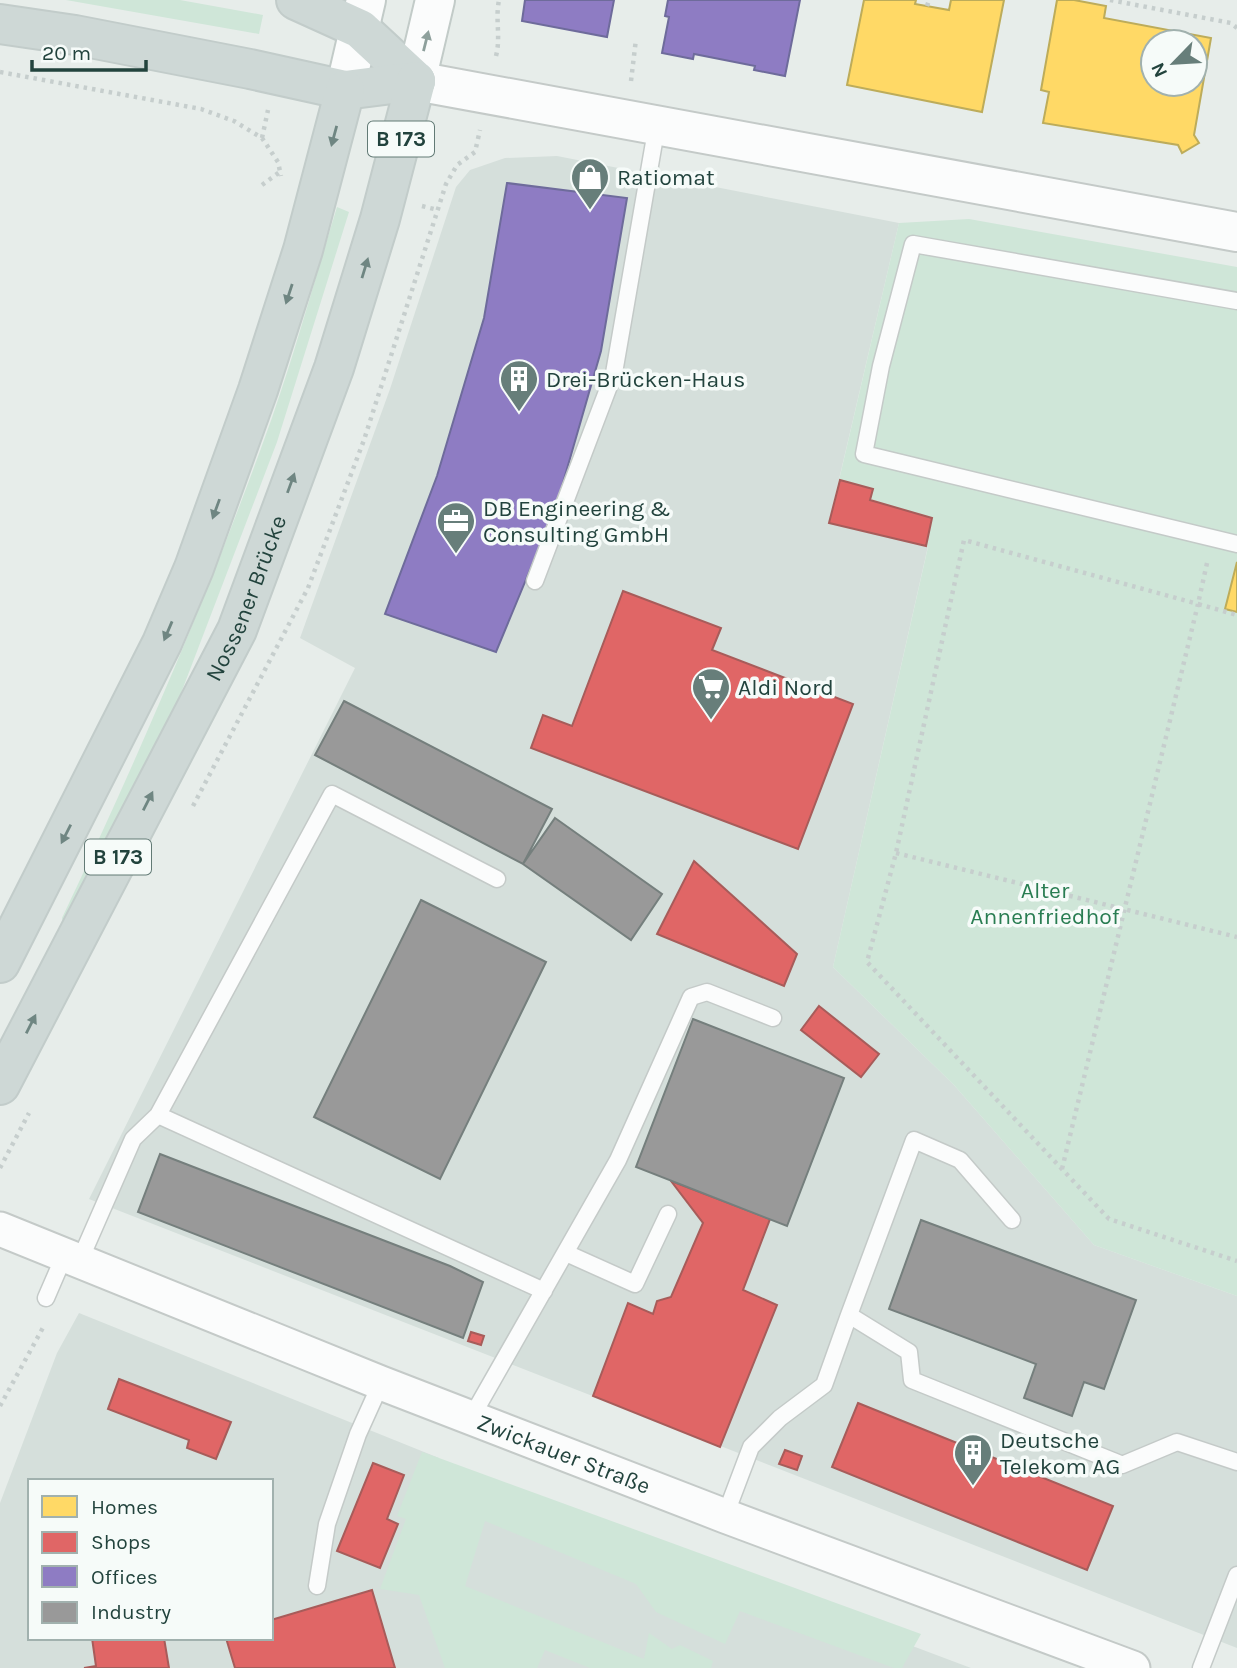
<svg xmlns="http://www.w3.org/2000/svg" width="1237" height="1668" font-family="Karla,sans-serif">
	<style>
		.built { fill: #d5dfdb; fill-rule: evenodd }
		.green { fill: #cfe6d8 }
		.homes { fill: #ffd966; stroke: #bdac5a; stroke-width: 2; fill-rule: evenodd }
		.shops { fill: #e06666; stroke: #a75c5a; stroke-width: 2 }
		.offices { fill: #8e7cc3; stroke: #6e6b9b; stroke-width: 2 }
		.industry { fill: #999; stroke: #757f7d; stroke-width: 2 }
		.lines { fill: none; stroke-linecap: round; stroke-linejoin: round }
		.service-casing { stroke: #c4cac8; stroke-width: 19 }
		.minor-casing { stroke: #c4cac8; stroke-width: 37 }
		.tertiary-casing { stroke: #c4cac8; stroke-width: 42 }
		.secondary-casing { stroke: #c2cbc8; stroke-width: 42 }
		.primary-casing { stroke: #c2ccca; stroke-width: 42 }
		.path { stroke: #c6cecd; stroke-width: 4.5; stroke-dasharray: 3.5 5; stroke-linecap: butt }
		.service { stroke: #fbfcfc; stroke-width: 16 }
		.minor { stroke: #fbfcfc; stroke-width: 33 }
		.tertiary { stroke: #fbfcfc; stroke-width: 38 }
		.secondary { stroke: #fbfcfc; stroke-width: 38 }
		.primary { stroke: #ced8d6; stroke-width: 38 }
		.oneway { fill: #8ea09c }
		.oneway2 { fill: #6f8682 }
		.labels { text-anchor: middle; stroke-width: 7; stroke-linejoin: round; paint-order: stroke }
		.shield { fill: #f6fbf9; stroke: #627a75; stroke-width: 2 }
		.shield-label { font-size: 21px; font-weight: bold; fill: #22433d }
		.poi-label { font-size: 23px; fill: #22433d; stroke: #f6fbf9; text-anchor: start }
		.street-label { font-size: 23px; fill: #22433d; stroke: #f6fbf9 }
		.park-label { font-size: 23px; fill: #297d52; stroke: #f6fbf9 }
	</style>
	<rect width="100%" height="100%" fill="#e7edea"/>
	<path class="built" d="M557,156L899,223L829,522L928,546L833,967L954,1085L1094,1245L1237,1296V1648L89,1199L355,668L300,638L390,389L456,187L470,170L505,158Z
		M79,1313L439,1458L436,1467L971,1668H0V1503L57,1353ZM30,1481H271V1638H30Z"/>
	<path class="green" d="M66,0H180L263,15L259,34Z
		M337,207L349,212L277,442L160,748L63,923L62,918C136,762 205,603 264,440C292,364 313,285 337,207Z
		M969,219L1237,267V1296L1094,1245L954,1085L833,967L928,547L829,523L899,223Z
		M422,1452L439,1458L921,1634L902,1668H894L740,1611L725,1644L656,1612L636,1584L485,1521L465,1586L644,1659L649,1633L672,1649L680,1645L713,1661L711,1668H590L545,1650L537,1668H445L419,1595L380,1589L406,1519L397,1516Z"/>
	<path class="homes" d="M864,0H916L915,4L949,10L951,0H1004L982,112L847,85Z
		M1057,0H1074L1106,6L1104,18L1211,38L1194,135L1199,143L1182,153L1178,145L1043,123L1049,92L1041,90ZM1153,42H1195V84H1153Z
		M1237,562V612L1225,609Z"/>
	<path class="shops" d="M840,480L873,489L870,500L932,518L926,546L829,523Z
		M623,591L721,628L712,650L853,704L798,849L531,748L543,715L572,726Z
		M694,861L797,954L784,986L657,934Z
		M819,1006L879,1054L861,1077L801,1030Z
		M671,1181L770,1219L743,1290L777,1305L720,1447L593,1396L628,1303L653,1314L657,1301L671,1297L703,1223Z
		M471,1332L484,1336L481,1345L468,1341Z
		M119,1379L231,1422L216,1459L187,1448L189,1440L108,1409Z
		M858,1403L1113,1506L1087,1570L832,1467Z
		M785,1450L802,1456L797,1470L779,1464Z
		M373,1463L404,1475L387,1519L398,1524L380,1568L337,1551Z
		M372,1590L395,1668H235L226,1638H271V1620Z
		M92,1638H164L169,1668H84L96,1666Z"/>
	<path class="offices" d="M525,0H614L607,37L522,21Z
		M668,0H800L785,76L754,70L755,66L694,54L693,59L662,53L669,17L665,16Z
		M507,183L627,198L601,351L556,507L496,652L385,614L437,476L484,318Z"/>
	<path class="industry" d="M344,701L552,809L523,864L315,755Z
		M555,818L662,894L631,940L523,864Z
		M421,900L546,962L440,1179L314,1117Z
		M693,1019L844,1078L787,1226L636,1167Z
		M160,1154L450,1266L483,1282L463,1338L138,1212Z
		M921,1220L1136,1300L1104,1389L1084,1382L1072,1416L1024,1398L1036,1364L889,1309Z"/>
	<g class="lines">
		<defs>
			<path id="service" d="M1237,301L913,244L881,366L864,454L1237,544
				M535,581L614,373L657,125
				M158,1115L544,1291
				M566,1253L635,1284L668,1214
				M80,1260L133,1139L158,1115L332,794L497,879
				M46,1298L65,1254
				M849,1315L914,1140L960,1160L1012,1220
				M471,1418L618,1160L691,997L707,992L773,1018
				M725,1516L751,1447L780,1418L824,1385L849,1315L909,1352L912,1380L1118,1463L1122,1465L1177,1442L1237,1462
				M317,1586L327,1524L358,1434L381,1383
				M1201,1668L1237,1575"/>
			<g id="minor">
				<path id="s1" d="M0,1229L381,1383L725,1516L1133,1668"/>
			</g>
			<path id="tertiary" d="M416,81L1237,232"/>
			<path id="secondary" d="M416,81L435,0
				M345,90L366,0"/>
			<g id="primary">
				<path d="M296,0L360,29L416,81"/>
				<path d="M0,24L75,35L250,69L345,90L416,81"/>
				<path d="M0,963L162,643L194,568L258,390L303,250L345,90"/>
				<path id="s2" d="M0,1085L237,630L334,368L380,219L416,81"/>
			</g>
		</defs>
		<use href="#service" class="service-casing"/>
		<use href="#minor" class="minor-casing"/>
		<use href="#tertiary" class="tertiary-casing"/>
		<use href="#secondary" class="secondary-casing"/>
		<use href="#primary" class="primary-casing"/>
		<path class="path" d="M1110,0L1231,23L1237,28
			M927,6L929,0
			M496,56C501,37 495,20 499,0
			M0,72L201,109L234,121L262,138L278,162L281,176
			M631,81L636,39
			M262,138L268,110
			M262,185L281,171
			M422,206L438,210
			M1207,563L1198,604L1237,615
			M193,806L308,588L364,440L446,184L457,165L475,152L480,130
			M896,853L1237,937
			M0,1168L29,1113
			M1062,1169L1198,604L964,540L896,853L867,962L1109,1219L1237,1261
			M0,1406L45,1324"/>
		<use href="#service" class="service"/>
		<use href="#minor" class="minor"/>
		<use href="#tertiary" class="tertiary"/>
		<use href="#secondary" class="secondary"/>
		<use href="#primary" class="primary"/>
	</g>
	<defs><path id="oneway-solid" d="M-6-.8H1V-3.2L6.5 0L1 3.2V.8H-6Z" transform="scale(1.75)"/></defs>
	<use class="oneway" href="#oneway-solid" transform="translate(426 41) rotate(-76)"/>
	<g class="oneway2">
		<use href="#oneway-solid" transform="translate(334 136) rotate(105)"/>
		<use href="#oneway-solid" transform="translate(365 268) rotate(-73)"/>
		<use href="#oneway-solid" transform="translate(289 294) rotate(108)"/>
		<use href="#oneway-solid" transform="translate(291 483) rotate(-70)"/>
		<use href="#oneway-solid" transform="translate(216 509) rotate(110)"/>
		<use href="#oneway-solid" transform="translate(168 631) rotate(113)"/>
		<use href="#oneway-solid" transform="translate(148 801) rotate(-63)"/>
		<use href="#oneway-solid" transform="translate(66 834) rotate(117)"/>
		<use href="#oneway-solid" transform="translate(31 1024) rotate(-63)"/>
	</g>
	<defs>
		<symbol id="shop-pin" viewBox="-11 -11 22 30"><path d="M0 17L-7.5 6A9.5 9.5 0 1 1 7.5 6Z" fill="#677e7a" stroke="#f6fbf9"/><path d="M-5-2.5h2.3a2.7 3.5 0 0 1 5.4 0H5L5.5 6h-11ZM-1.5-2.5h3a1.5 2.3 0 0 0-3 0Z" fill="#fff"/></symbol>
		<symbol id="building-pin" viewBox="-11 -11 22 30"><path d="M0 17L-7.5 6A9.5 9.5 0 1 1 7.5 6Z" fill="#677e7a" stroke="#f6fbf9"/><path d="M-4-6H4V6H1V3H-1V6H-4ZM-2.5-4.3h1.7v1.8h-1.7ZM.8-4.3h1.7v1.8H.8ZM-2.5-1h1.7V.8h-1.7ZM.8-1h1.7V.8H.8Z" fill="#fff"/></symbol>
		<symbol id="office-pin" viewBox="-11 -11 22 30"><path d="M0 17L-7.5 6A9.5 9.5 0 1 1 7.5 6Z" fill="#677e7a" stroke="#f6fbf9"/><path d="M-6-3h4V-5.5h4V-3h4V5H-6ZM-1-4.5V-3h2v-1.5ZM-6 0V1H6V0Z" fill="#fff"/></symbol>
		<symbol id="supermarket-pin" viewBox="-11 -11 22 30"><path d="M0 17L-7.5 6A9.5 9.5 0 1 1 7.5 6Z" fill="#677e7a" stroke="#f6fbf9"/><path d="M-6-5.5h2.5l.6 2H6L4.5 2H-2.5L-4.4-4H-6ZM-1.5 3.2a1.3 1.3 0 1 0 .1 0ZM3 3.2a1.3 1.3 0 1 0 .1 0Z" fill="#fff"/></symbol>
	</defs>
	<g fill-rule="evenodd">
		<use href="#shop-pin" x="568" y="155" width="44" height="60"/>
		<use href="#building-pin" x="497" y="357" width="44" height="60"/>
		<use href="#office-pin" x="434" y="499" width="44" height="60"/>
		<use href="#supermarket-pin" x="689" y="665" width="44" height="60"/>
		<use href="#building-pin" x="951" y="1431" width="44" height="60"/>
	</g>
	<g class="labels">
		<g class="shield">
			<rect x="368" y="121.5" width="66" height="35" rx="5"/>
			<rect x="85" y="839.5" width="66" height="35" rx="5"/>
		</g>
		<g class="shield-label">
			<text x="401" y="146">B 173</text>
			<text x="118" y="864">B 173</text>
		</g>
		<g class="poi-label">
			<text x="617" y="185">Ratiomat</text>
			<text x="546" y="387">Drei-Brücken-Haus</text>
			<text x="483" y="516">DB Engineering &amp;<tspan x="483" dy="26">Consulting GmbH</tspan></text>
			<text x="738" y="695">Aldi Nord</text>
			<text x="1000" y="1448">Deutsche<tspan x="1000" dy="26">Telekom AG</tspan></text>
		</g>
		<g class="street-label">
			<text dy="8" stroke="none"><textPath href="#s2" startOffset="546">Nossener Brücke</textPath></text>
			<text dy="8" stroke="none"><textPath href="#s1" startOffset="607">Zwickauer Straße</textPath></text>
		</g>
		<g class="park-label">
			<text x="1045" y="898">Alter<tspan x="1045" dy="26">Annenfriedhof</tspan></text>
		</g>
	</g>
	<rect x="28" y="1479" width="245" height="161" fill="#f6fbf9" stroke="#a1b1ae" stroke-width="2"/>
	<rect x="42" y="1496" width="35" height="21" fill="#ffd966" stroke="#a1b1ae" stroke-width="2"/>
	<text x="91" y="1514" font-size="21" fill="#22433d">Homes</text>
	<rect x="42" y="1532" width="35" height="21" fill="#e06666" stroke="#a1b1ae" stroke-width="2"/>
	<text x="91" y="1549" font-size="21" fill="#22433d">Shops</text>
	<rect x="42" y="1566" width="35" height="21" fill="#8e7cc3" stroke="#a1b1ae" stroke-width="2"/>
	<text x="91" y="1584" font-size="21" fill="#22433d">Offices</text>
	<rect x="42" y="1602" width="35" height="21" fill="#999999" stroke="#a1b1ae" stroke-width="2"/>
	<text x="91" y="1619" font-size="21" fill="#22433d">Industry</text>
	<g transform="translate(1174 63) rotate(245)"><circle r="33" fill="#f6fbf9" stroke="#a1b1ae" stroke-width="2"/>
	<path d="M0-5L12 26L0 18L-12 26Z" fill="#677e7a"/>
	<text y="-10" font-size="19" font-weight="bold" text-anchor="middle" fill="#22433d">N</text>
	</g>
	<path d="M32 60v10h114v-10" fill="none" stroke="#22433d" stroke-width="3.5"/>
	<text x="42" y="60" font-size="21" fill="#22433d" stroke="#f6fbf9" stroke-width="5" paint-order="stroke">20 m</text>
</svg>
